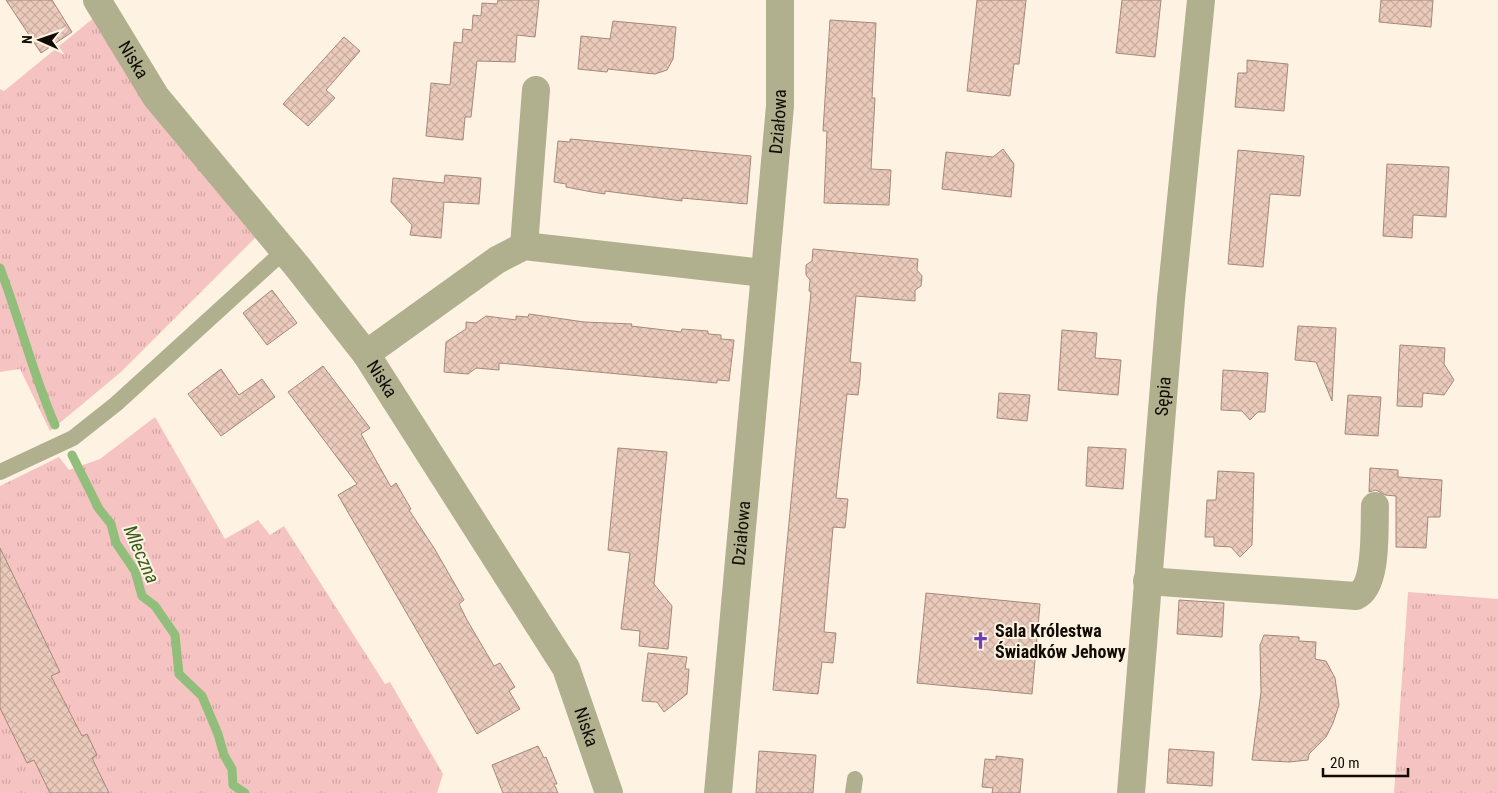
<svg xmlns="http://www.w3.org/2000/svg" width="1498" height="793" font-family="'Roboto Condensed',sans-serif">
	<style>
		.grass { fill: url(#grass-tufts) }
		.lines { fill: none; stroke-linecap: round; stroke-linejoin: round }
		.stream { stroke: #92be7b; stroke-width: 9 }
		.building { fill: url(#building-cross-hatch); stroke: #a58879 }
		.service { stroke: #b0af8e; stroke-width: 16 }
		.minor { stroke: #b0af8e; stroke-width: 28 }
		.labels { text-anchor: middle; stroke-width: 4; stroke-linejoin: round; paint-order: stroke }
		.street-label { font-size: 18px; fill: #100b03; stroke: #fef3e2 }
		.poi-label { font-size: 18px; font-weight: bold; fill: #100b03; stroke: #fef3e2; text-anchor: start }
		.water-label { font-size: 19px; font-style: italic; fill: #355d1a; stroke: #fef3e2 }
	</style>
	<defs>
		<pattern id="grass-tufts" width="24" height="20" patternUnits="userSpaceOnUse" patternTransform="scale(1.25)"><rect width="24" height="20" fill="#f5c3c1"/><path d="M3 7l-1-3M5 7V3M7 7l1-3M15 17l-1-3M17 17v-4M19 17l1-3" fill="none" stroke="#d1a6a4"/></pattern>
		<pattern id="building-cross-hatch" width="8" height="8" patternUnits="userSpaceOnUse" patternTransform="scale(1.25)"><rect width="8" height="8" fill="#eacbbb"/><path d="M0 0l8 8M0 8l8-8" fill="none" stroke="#c8ad9f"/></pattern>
	</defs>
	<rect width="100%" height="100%" fill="#fef3e2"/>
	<path class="grass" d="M96,16L258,235L121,372L50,431L20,369L0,372V89L4,91Z
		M155,417L225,539L258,520L270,535L284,526L385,684L390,682L443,774L437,793H0V486L59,457L69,470L100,459Z
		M1408,592L1498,599V793H1394Z"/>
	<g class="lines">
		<path class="stream" d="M0,268C20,320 33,375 55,425
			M72,455L99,509L111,524L116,543L135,571L142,596L155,606L175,635L179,674L202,696L218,734L224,755L232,769L233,785L245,793"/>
	</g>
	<path class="building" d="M6,0H52L72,32L41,53Z
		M498,0H539L535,37L517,35L515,62L477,61L471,117H465L463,140L426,136L431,83L450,85L454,42L462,43L463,29L472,30L473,15L481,16L482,3L497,4Z
		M977,0H1026L1019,64H1014L1010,96L967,91Z
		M1122,0H1161L1155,57L1116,53Z
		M1381,0H1433L1431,27L1379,22Z
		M830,20L876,23L872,98H875L871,169L891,170L889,205L824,203L827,131H823Z
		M613,21L676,27L673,59L667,70L655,74L608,69L607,72L578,69L581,36L610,39Z
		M344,37L360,51L326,90L335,98L308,126L283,104Z
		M1247,60L1288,64L1284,111L1235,107L1238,73H1247Z
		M570,139L751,156L747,204L682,198V201L605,191V194L592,192L566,187V184L554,182L558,141L570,142Z
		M1003,149L1014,164L1011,197L942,189L946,152L993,157Z
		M1238,150L1304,156L1300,196L1270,194L1263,267L1228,264Z
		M1387,164L1449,167L1446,217L1413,215L1412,238L1383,236Z
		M445,175L481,178L479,204L444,202L441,238L410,235L412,225L391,202L393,178L444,183Z
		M813,249L918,259L917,270L922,276L921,286L915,290V301L856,296L850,362L861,363L860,379L858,395L847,394L836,498L848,499L845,528L833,527L824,632L836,633L833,663L822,662L818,694L773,690L811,292L809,291L810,280L806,275V265L812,261Z
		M272,290L297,323L267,345L243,313Z
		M529,314L584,322L632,324L631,326L681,332L682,329L708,331V334L721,335V339L734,340L729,381L717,380V383L499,363V370L476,368L468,374L444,372L446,342L466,329V322L476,323L486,316L516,320V316L528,317Z
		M1298,326L1336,328L1332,401L1316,362L1295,360Z
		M1062,330L1097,333L1095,358L1121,360L1118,395L1058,390Z
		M1400,345L1445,348L1444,364L1454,380L1444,395L1423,393L1422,407L1397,406Z
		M323,366L370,428L361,434L391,487L396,483L411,509L409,510L434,548L464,600L459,604L467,620L494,666L500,663L515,687L509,691L520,709L477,734L338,495L357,484L288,392Z
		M221,369L239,395L262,379L275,397L221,436L188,394Z
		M1223,370L1268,373L1265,412H1258L1250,420L1242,411L1221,410Z
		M999,393L1030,395L1027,421L997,418Z
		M1348,395L1381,397L1378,436L1345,434Z
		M1088,447L1126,449L1123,489L1086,486Z
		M618,448L667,452L654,584L672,606L668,649L639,646L640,631L621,629L630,553L608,550Z
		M1370,468L1398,470V477L1442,480L1440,517H1428L1426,548L1396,547V496L1385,495L1376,490L1369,492Z
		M1218,471L1254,473L1252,545L1240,557L1231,547L1214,546V537H1205L1207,500H1216Z
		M0,548L60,672L51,676L82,736L87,734L97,755L92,758L109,793H50L34,760L27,763L0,708Z
		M926,593L1040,604L1032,694L917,683Z
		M1179,600L1224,603L1222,637L1177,634Z
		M1264,635L1299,637V641L1316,642L1315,659L1326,661L1335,678L1339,705L1333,723L1326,737L1309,754L1308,760L1289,762L1252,760L1261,692L1260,645Z
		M648,653L687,657L685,669H689L687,694L664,712L657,702L642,701Z
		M538,746L544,758L546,757L557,784H554L558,793H503L492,765Z
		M1169,749L1214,752L1212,786L1167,783Z
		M759,751L816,755L813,793H756Z
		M996,756L1023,759L1020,793H992L993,788L982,787L985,759L996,760Z"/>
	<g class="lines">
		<path class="service" d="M0,472L73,438L116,404L284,251
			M853,793L855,779"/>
		<g class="minor">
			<path id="s1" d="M97,0L156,97L296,265L366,354L566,668L609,793"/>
			<path d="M524,246L536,90"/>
			<path d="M366,354L497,260L524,246L764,273"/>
			<path d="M1147,581L1356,596C1378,587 1374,527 1375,506"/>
			<path id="s2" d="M718,793L780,106V0"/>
			<path id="s3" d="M1131,793L1171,299L1201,0"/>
		</g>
	</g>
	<defs>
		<symbol id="church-bare" viewBox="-9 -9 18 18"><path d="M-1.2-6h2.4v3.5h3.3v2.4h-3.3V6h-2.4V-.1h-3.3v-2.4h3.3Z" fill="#6c42ba" stroke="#fef3e2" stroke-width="2.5" paint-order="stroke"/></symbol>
	</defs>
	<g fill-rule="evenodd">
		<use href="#church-bare" x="968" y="628" width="25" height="25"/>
	</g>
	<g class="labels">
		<g class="street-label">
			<text dy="6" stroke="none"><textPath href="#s1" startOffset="70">Niska</textPath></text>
			<text dy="6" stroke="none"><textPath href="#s2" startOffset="674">Działowa</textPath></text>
			<text dy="6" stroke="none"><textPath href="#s1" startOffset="475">Niska</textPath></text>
			<text dy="6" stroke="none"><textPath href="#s3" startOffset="398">Sępia</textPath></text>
			<text dy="6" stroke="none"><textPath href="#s2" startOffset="261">Działowa</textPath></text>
			<text dy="6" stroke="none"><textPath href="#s1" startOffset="880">Niska</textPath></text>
		</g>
		<g class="poi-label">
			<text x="995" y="637">Sala Królestwa<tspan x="995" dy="21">Świadków Jehowy</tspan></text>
		</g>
		<g class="water-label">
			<text transform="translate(142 554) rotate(66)" y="7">Mleczna</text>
		</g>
	</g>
	<g transform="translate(40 40) rotate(272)" stroke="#fef3e2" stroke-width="4" paint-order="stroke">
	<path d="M0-4L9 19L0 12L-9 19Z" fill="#100b03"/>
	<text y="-8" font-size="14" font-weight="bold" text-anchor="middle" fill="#100b03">N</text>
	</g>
	<path d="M1323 768v8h85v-8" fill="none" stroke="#100b03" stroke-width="2.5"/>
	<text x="1330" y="768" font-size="15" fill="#100b03" stroke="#fef3e2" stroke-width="4" paint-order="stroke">20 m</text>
</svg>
